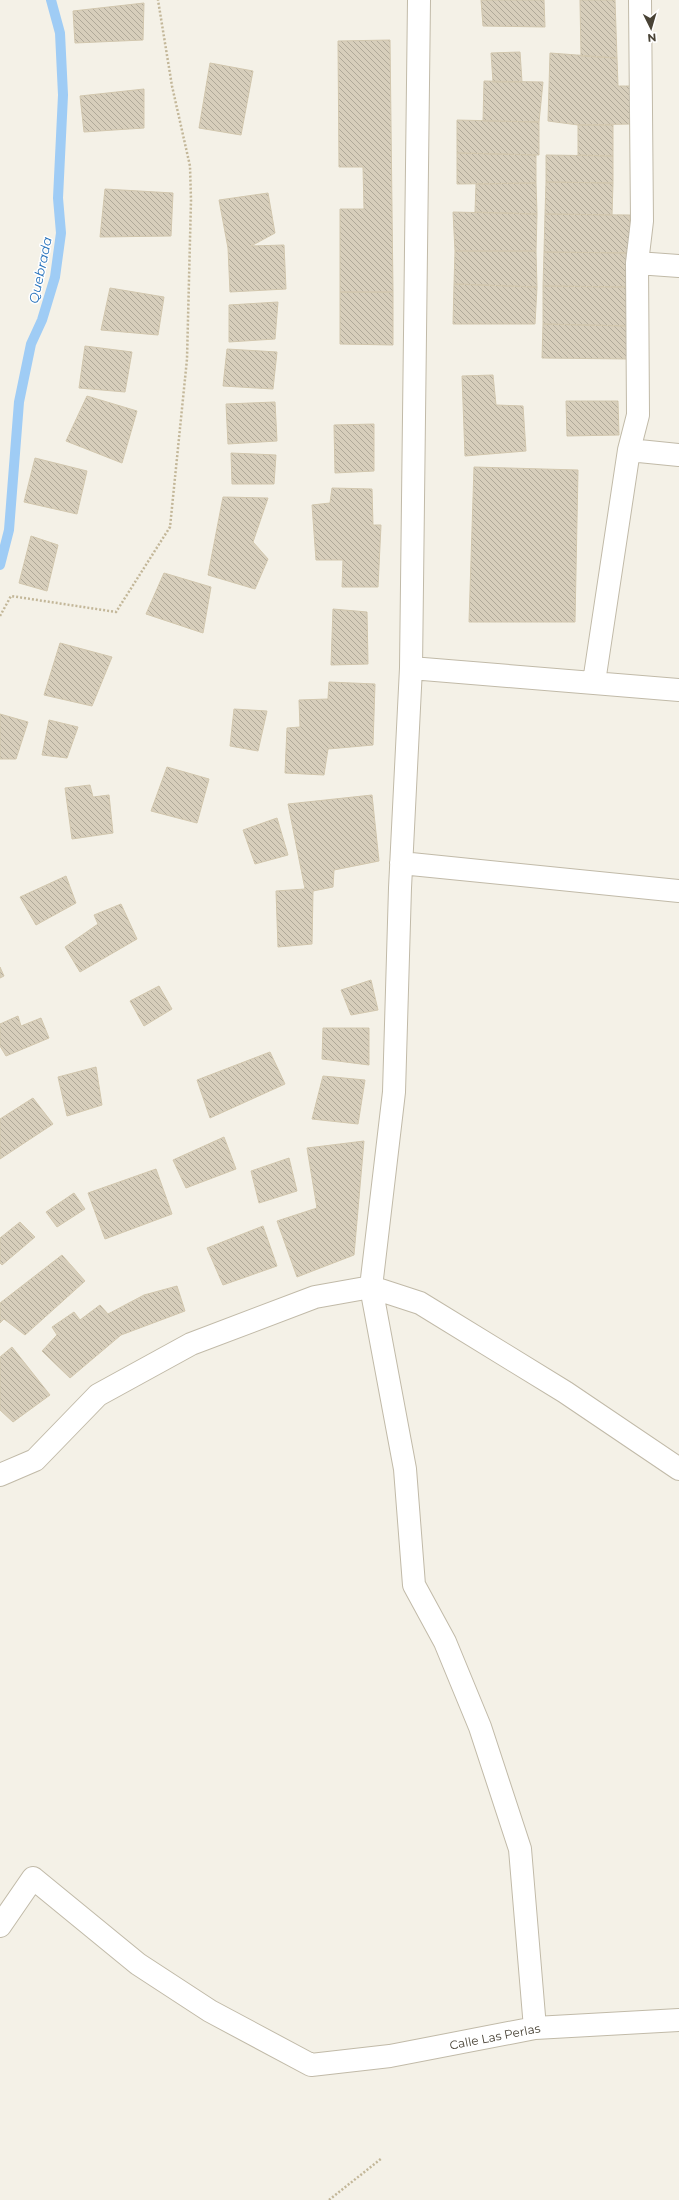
<svg xmlns="http://www.w3.org/2000/svg" width="679" height="2200" font-family="Montserrat,sans-serif">
	<style>
		.lines { fill: none; stroke-linecap: round; stroke-linejoin: round }
		.stream { stroke: #9fccf5; stroke-width: 10 }
		.building { fill: url(#building-back-hatch); stroke: #d2c7ae }
		.minor-casing { stroke: #c1baa8; stroke-width: 24 }
		.path { stroke: #c3b799; stroke-width: 2.5; stroke-dasharray: 2 2; stroke-linecap: butt }
		.minor { stroke: #fff; stroke-width: 22 }
		.labels { text-anchor: middle; stroke-width: 3; stroke-linejoin: round; paint-order: stroke }
		.street-label { font-size: 12px; fill: #484235; stroke: #fff }
		.water-label { font-size: 13px; font-style: italic; fill: #2772bb; stroke: #fff }
	</style>
	<defs>
		<pattern id="building-back-hatch" width="6" height="6" patternUnits="userSpaceOnUse"><rect width="6" height="6" fill="#d7cebb"/><path d="M-1 5l2 2M0 0l6 6M5-1l2 2" fill="none" stroke="#b0a999"/></pattern>
	</defs>
	<rect width="100%" height="100%" fill="#f4f1e7"/>
	<g class="lines">
		<path class="stream" d="M0,565L9,530L19,402L31,344L42,320L55,277L61,233L58,198L63,95L60,33L51,0"/>
	</g>
	<path class="building" d="M481,0H544L545,27L483,26Z
		M580,0H615L617,58L581,56Z
		M144,3L143,40L75,43L73,11Z
		M390,40L393,292H340V209H364L363,167H339L338,41Z
		M520,52L522,82H493L491,53Z
		M550,53L617,58L618,86H634L631,124L578,125L548,121Z
		M210,63L253,71L241,135L199,128Z
		M484,81L543,82L539,122L483,121Z
		M144,89V128L84,132L80,96Z
		M457,120L539,122V155L457,153Z
		M578,125H613V156L578,155Z
		M457,153L536,155V183L457,184Z
		M546,155L613,156V183L546,182Z
		M546,182L613,183L612,215L545,214Z
		M536,183L537,214L475,212L476,184Z
		M105,189L173,193L171,236L100,237Z
		M268,193L275,233L251,246L284,245L286,289L230,292L228,248L219,200Z
		M453,212L537,214L536,251H455Z
		M545,214L630,215V253L544,252Z
		M455,251H536L537,287L454,284Z
		M544,252L630,253L629,287L543,286Z
		M454,284L537,287L535,324H453Z
		M543,286L629,287L628,326L543,324Z
		M110,288L164,297L158,335L101,330Z
		M340,292H393V345L340,344Z
		M278,302L275,339L229,342V305Z
		M543,324L628,326V359L542,358Z
		M85,346L132,352L125,392L79,388Z
		M227,349L277,352L273,389L223,386Z
		M493,375L496,405L523,406L526,451L465,456L462,376Z
		M87,396L137,411L122,463L66,441Z
		M566,401H618L619,435L567,436Z
		M275,402L277,441L228,444L226,404Z
		M374,424V471L335,473L334,425Z
		M231,453L276,455L274,484H232Z
		M35,458L87,471L77,514L24,502Z
		M474,467L578,470L575,622H469Z
		M332,488L372,489L373,525H381L378,587H342L343,560H316L312,505L330,503Z
		M223,497L268,498L253,542L268,559L255,589L208,575Z
		M31,536L58,545L47,591L19,583Z
		M164,573L211,587L203,633L146,614Z
		M333,609L367,612L368,664L331,665Z
		M60,643L112,657L92,706L44,695Z
		M329,682L375,684L373,745L328,749L324,775L285,773L287,728L300,727L299,700L328,699Z
		M234,709L267,711L258,751L230,746Z
		M0,714L28,722L16,759H0Z
		M49,720L78,727L67,758L42,755Z
		M167,767L209,779L197,823L151,811Z
		M90,785L93,797L109,795L113,833L72,839L65,788Z
		M372,795L379,861L334,870L333,887L313,891L312,944L278,947L276,891L305,889L288,804Z
		M277,818L288,855L255,864L243,830Z
		M66,876L76,903L36,925L20,897Z
		M121,904L137,939L80,972L65,947L98,924L94,915Z
		M0,967L4,976L0,978Z
		M371,980L378,1010L351,1015L341,990Z
		M159,986L172,1009L144,1026L130,1001Z
		M18,1016L21,1026L41,1018L49,1038L6,1056L0,1046V1024Z
		M323,1028H369V1065L322,1059Z
		M270,1052L285,1084L210,1118L197,1080Z
		M96,1067L102,1105L67,1116L58,1077Z
		M323,1076L365,1080L358,1124L312,1119Z
		M33,1098L53,1124L0,1159V1119Z
		M224,1137L236,1169L186,1188L173,1160Z
		M364,1141L354,1255L297,1277L277,1221L317,1208L307,1148Z
		M289,1158L297,1191L259,1203L251,1171Z
		M156,1169L172,1214L105,1239L88,1193Z
		M74,1193L85,1209L57,1227L46,1212Z
		M20,1222L35,1237L2,1265L0,1263V1238Z
		M263,1226L277,1266L223,1285L207,1248Z
		M62,1255L85,1281L25,1335L4,1319L0,1323V1303Z
		M177,1286L185,1311L121,1335L70,1378L42,1351L57,1335L52,1327L74,1312L80,1320L100,1305L108,1314L144,1295Z
		M12,1347L50,1395L13,1422L0,1410V1357Z"/>
	<g class="lines">
		<defs>
			<path id="minor" d="M419,0L411,668L400,888L394,1092L371,1287L405,1469L414,1585L445,1642L480,1727L520,1849L535,2028
				M637,263L679,266
				M629,450L679,455
				M411,668L679,690
				M594,682L629,450L638,415L637,263L642,221L640,0
				M401,863L679,891
				M0,1475L35,1460L98,1395L191,1344L315,1297L371,1287L420,1303L565,1392L679,1469
				M0,1926L33,1878L138,1964L210,2011L311,2065L390,2056L535,2028L679,2020"/>
		</defs>
		<use href="#minor" class="minor-casing"/>
		<path class="path" d="M0,616L11,596L116,612L170,527L187,359L191,200L190,166L172,86L158,0
			M329,2200L382,2158"/>
		<use href="#minor" class="minor"/>
	</g>
	<g class="labels">
		<g class="street-label">
			<text transform="translate(495 2037) rotate(-11)" y="4">Calle Las Perlas</text>
		</g>
		<g class="water-label">
			<text transform="translate(40 270) rotate(-78)" y="5">Quebrada</text>
		</g>
	</g>
	<g transform="translate(651 28) rotate(175)" stroke="#ffffff" stroke-width="3" paint-order="stroke">
	<path d="M0-3L7 15L0 10L-7 15Z" fill="#484235"/>
	<text y="-6" font-size="11" font-weight="bold" text-anchor="middle" fill="#484235">N</text>
	</g>
</svg>
